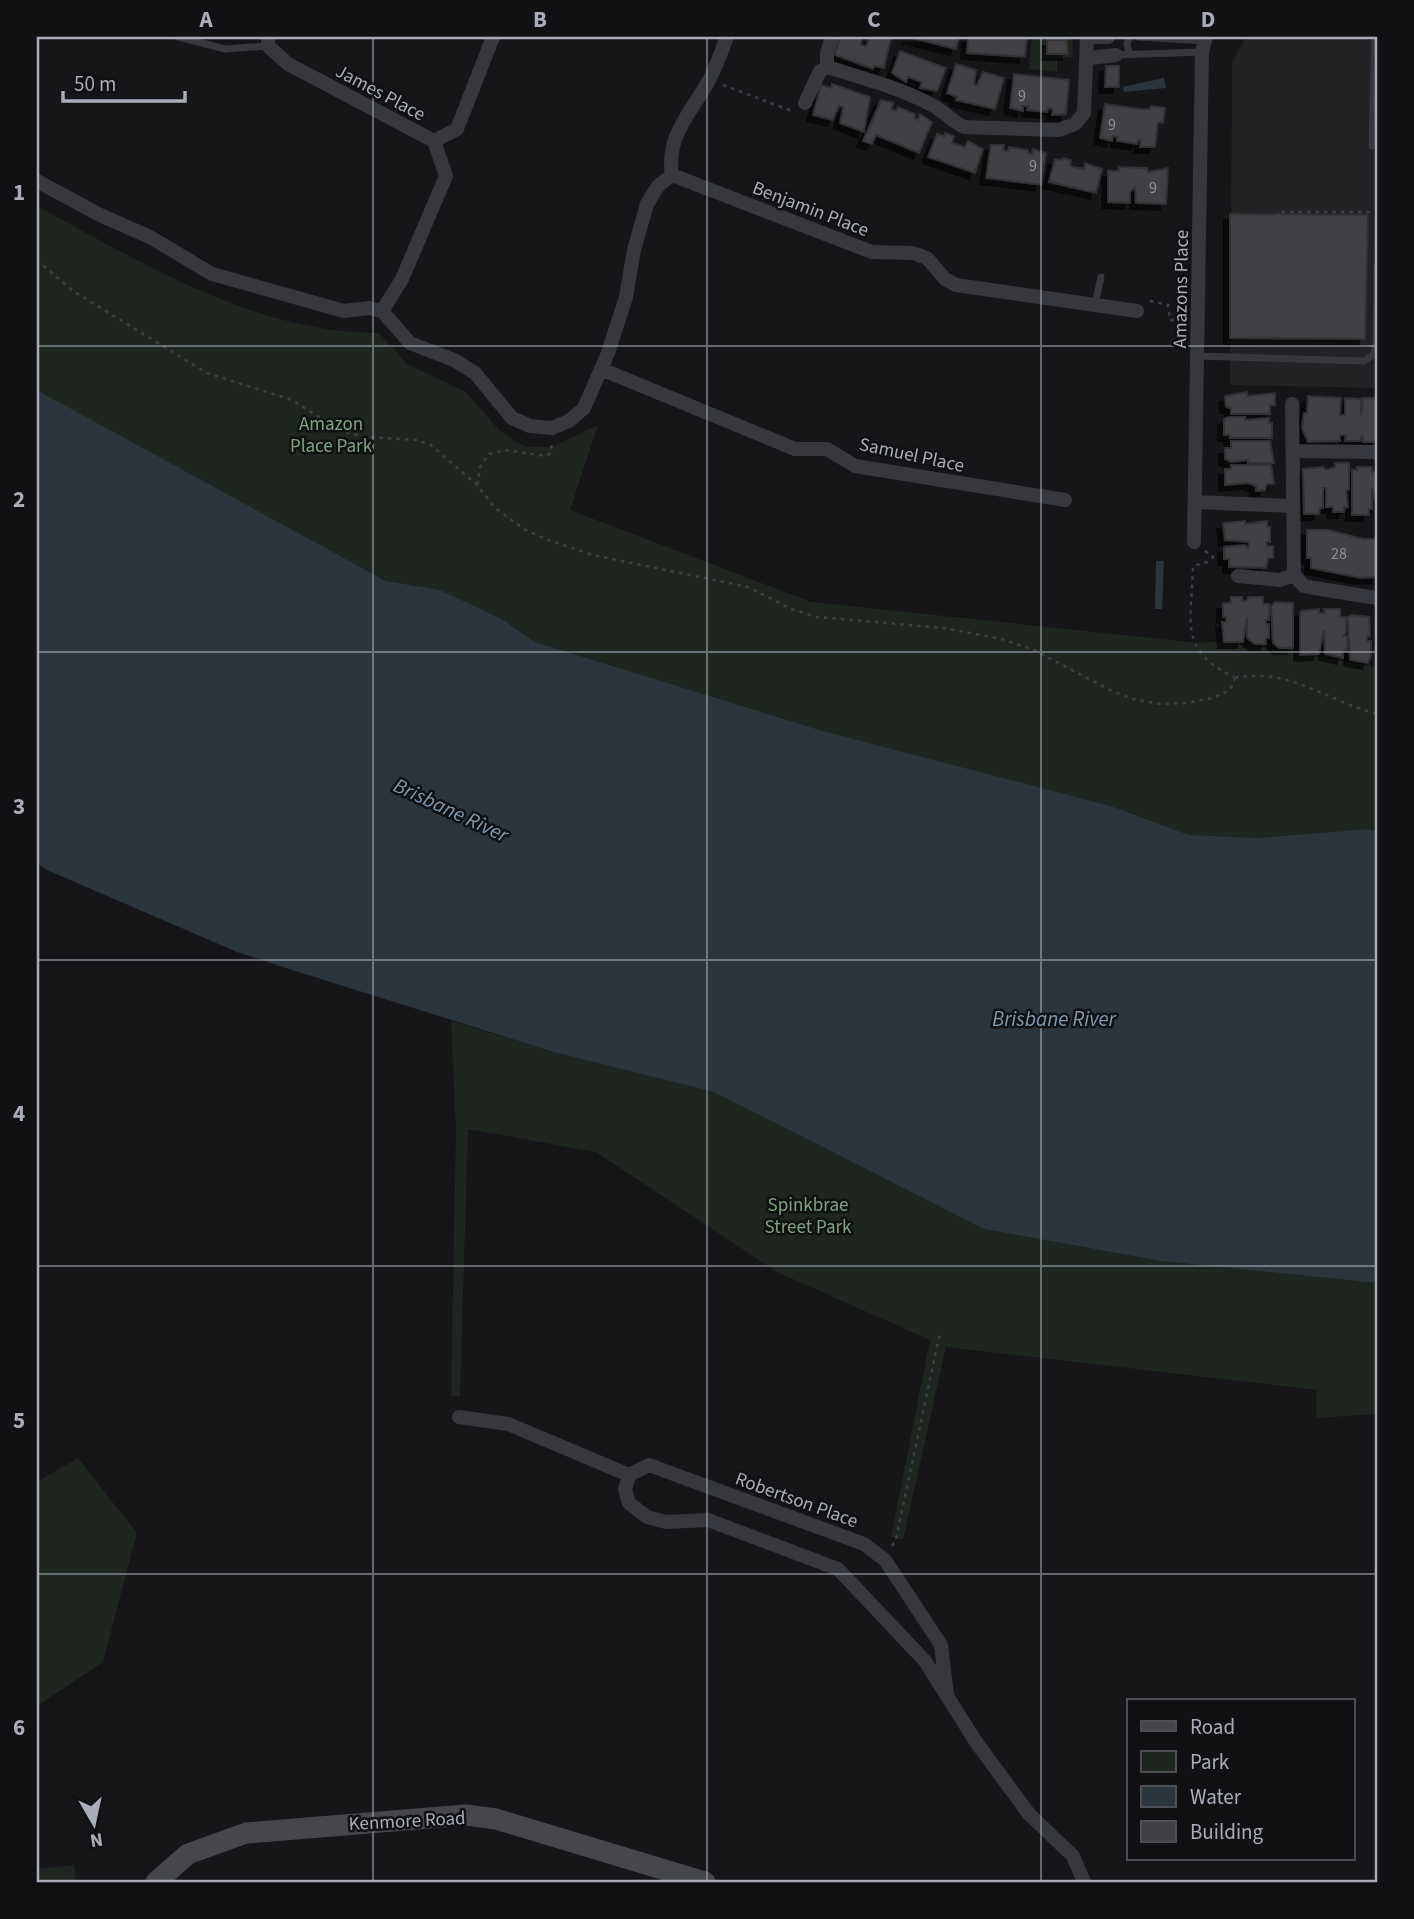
<svg xmlns="http://www.w3.org/2000/svg" width="1414" height="1919" font-family="'Source Sans 3',sans-serif">
	<style>
		.built { fill: #222225 }
		.green { fill: #1e261f }
		.water { fill: #2c353c }
		.building { fill: #404145; stroke: #303034; stroke-width: 2; filter: url(#shadow) }
		.lines { fill: none; stroke-linecap: round; stroke-linejoin: round }
		.path { stroke: #3d3f44; stroke-width: 2.5; stroke-dasharray: 3.5 5; stroke-linecap: butt }
		.lane { stroke: #37383d; stroke-width: 7 }
		.street { stroke: #37383d; stroke-width: 14 }
		.secondary { stroke: #45474d; stroke-width: 21 }
		.grid { fill: none; stroke: #a8adb8; stroke-width: 2; stroke-opacity: 0.55 }
		.labels { text-anchor: middle; stroke-width: 5; stroke-linejoin: round; paint-order: stroke }
		.number-label { font-size: 16px; fill: #8e929b }
		.street-label { font-size: 19px; fill: #a8adb8; stroke: #111113 }
		.park-label { font-size: 19px; fill: #7fa381; stroke: #111113 }
		.water-label { font-size: 21px; font-style: italic; fill: #7f9bb3; stroke: #111113 }
		.neatline { fill: none; stroke: #a8adb8; stroke-width: 2.5 }
		.grid-label { font-size: 23px; text-anchor: middle; font-weight: bold; fill: #a8adb8 }
	</style>
	<defs>
		<filter id="shadow"><feDropShadow dx="-6" dy="6" stdDeviation="0" flood-color="#0009"/></filter>
	</defs>
	<rect width="100%" height="100%" fill="#161618"/>
	<path class="built" d="M1246,37H1377V388L1230,385L1232,62Z"/>
	<path class="green" d="M1032,37H1072L1073,57L1057,58V72L1029,69Z
		M37,206C142,263 255,333 379,333L407,364L466,392L499,430L525,447H552L598,425L570,510L811,602L1199,643L1221,641L1377,667V831L1368,829L1258,838L1189,835L1111,806L823,731L535,642L502,619L440,590L386,581L37,390Z
		M451,1021L557,1053L714,1092L984,1229L1161,1261L1377,1283V1414L1316,1418L1317,1390L946,1347L903,1540L891,1537L930,1340L777,1272L596,1152L468,1129L460,1396H451L456,1129Z
		M78,1458L137,1533L103,1662L37,1706V1482Z
		M74,1865L76,1882H37V1869Z"/>
	<path class="water" d="M1164,78L1166,88L1124,92L1123,87Z
		M37,390L386,581L440,590L502,619L535,642L823,731L1111,806L1189,835L1258,838L1368,829L1377,831V1283L1161,1261L984,1229L714,1092L557,1053L289,969L237,952L47,870L37,863Z
		M1156,561H1164L1162,609H1155Z"/>
	<path class="building" d="M840,37H862L861,45L866,46L870,37H891L884,68L874,66L873,69L835,55Z
		M908,37H959L956,49Z
		M968,37H1027L1025,57L967,53Z
		M1047,40H1067L1068,54H1047Z
		M900,51L946,68L937,91L920,88L922,82L908,77L906,82L892,73Z
		M956,64L976,70L974,84L977,85L983,72L1004,78L995,109L956,100L957,97L947,93Z
		M1106,66H1119V87H1105Z
		M1014,74L1069,80L1066,114L1052,115L1053,109L1048,108L1047,112L1027,110L1028,106H1023V111L1010,108Z
		M832,84L870,97L864,132L840,123L843,107L839,106L833,120L813,115L821,85L832,88Z
		M881,100L894,103L891,109L896,111L898,107L915,114L914,118L918,120L920,114L932,122L919,153L876,135L872,144L863,141Z
		M1105,104L1140,109H1150L1151,106L1165,108L1163,123L1158,122L1155,147H1140L1141,140H1138L1137,144L1117,141V137L1113,136L1112,141L1100,138Z
		M945,133L954,136L952,143L965,147L968,141L983,149L975,173L928,157L937,134L945,136Z
		M991,145H1004L1003,150L1008,151L1009,147L1028,150V153L1032,154L1033,149L1046,153L1041,185L986,178Z
		M1063,158L1071,160L1070,166L1084,169L1085,163L1102,169L1096,193L1049,182L1055,159L1062,160Z
		M1119,167L1147,168L1148,172L1168,168L1166,204L1136,203L1135,188L1130,192V203L1108,202V171H1119Z
		M1230,214L1368,215L1365,339L1230,338Z
		M1247,392V396L1275,393V405H1270V414H1231V408L1226,407L1225,396Z
		M1308,396L1341,398L1340,415H1345V398L1361,399V415L1363,398H1377V442H1363L1362,435L1361,441H1345L1346,435H1340V441L1308,442L1302,428L1304,413H1307Z
		M1230,417H1245V420L1269,418V423H1272V438H1230V435H1224V419Z
		M1231,441H1270L1274,463H1248V460L1231,462L1225,459V448H1231Z
		M1335,463H1349V490H1346L1348,507L1344,508V512H1333V507H1326V488H1323V508H1320L1319,514H1304L1303,469L1323,467L1326,470L1335,467Z
		M1231,465H1271L1274,484H1267L1265,490L1256,491V486L1249,483L1225,485V469H1231Z
		M1357,467H1372V472L1377,470V508L1372,489V509H1369V515H1352V470H1357Z
		M1245,521V524L1267,521V527H1270V542H1266L1267,546H1273V558H1268L1266,568L1229,567V559H1224V547L1245,545L1248,548L1249,542L1225,540L1223,523Z
		M1307,530H1329L1363,539H1377V577L1361,578L1311,568V558H1307Z
		M1231,597H1242V601L1248,600V597H1263V604H1269V620H1266V624H1269V638H1266V644H1255L1247,638V618L1243,642H1224L1222,622H1226V617H1223V603H1231Z
		M1275,602L1293,603V648H1279L1273,643L1271,606Z
		M1319,609V613H1325L1324,609H1340V617H1346V633L1343,636H1347V651H1343V658L1325,654L1324,630L1319,654L1300,655V614L1301,611Z
		M1352,615L1369,617L1370,636H1367V641H1371V655L1368,663L1350,660L1348,617Z"/>
	<g class="lines">
		<path class="path" d="M723,85L792,111
			M1279,234L1278,212H1377
			M37,260L73,291L207,373L292,400L343,432L367,437L416,440L431,445L477,485L495,508L524,529L548,540L593,555L748,587L791,609L817,617L944,628L1001,639L1034,650L1112,691L1133,699L1160,704L1186,703L1213,698L1230,690L1235,678
			M1150,301L1168,305L1170,320H1178
			M477,485L480,467L489,454L505,450L545,456L551,453L552,443
			M1205,551L1213,557L1207,562L1193,566C1192,621 1177,650 1234,677
			M1235,678C1289,667 1327,701 1377,714
			M892,1546L896,1539L940,1332"/>
		<path class="lane" d="M178,37L225,49L268,46
			M1138,37L1205,41
			M1129,54L1127,43L1130,37
			M1116,55L1202,52
			M1372,146L1375,37
			M1095,304L1101,277
			M1197,356L1364,361L1373,355L1376,343L1377,266"/>
		<path class="street" d="M268,37V46L288,64L434,141L446,176L402,279L382,311
			M1087,37H1108
			M1089,58L1116,55
			M827,67C863,78 900,88 932,105C944,111 951,121 964,127L1059,130L1075,124L1084,113L1087,37
			M805,103L820,71L827,67V53L832,37
			M434,141L457,129L493,37
			M672,175L872,252L913,253L927,258L945,279L956,285L1137,311
			M37,181L100,215L150,237L212,274L344,311L369,308L382,311L410,343L454,360L475,373L512,418L530,426L552,428L569,421L584,408L608,353L626,297L634,250L647,204L658,186L672,175C666,136 690,114 708,82C716,68 721,52 727,37
			M601,369L795,449H827L855,466L1065,500
			M1292,404L1294,575L1304,586L1314,588L1377,598
			M1293,451L1377,452
			M1195,502L1292,506
			M1194,542L1202,52L1206,37
			M1238,576L1280,580L1294,575
			M459,1417L508,1424L629,1475
			M947,1696L941,1645L885,1560L864,1544L649,1465L629,1475L625,1489L629,1503L647,1517L666,1522L708,1520L838,1569L925,1661L976,1742L1029,1814L1073,1856L1084,1882"/>
		<path class="secondary" d="M156,1882L188,1854L246,1833L466,1815L496,1819L705,1882"/>
	</g>
	<path class="grid" d="M373,37V1882M707,37V1882M1041,37V1882M37,346H1377M37,652H1377M37,960H1377M37,1266H1377M37,1574H1377"/>
	<g class="labels">
		<g class="number-label">
			<text x="1022" y="101">9</text>
			<text x="1112" y="130">9</text>
			<text x="1033" y="171">9</text>
			<text x="1153" y="193">9</text>
			<text x="1339" y="559">28</text>
		</g>
		<g class="street-label">
			<text transform="translate(381 92) rotate(28)" y="7">James Place</text>
			<text transform="translate(811 208) rotate(21)" y="7">Benjamin Place</text>
			<text transform="translate(1180 289) rotate(-89)" y="7">Amazons Place</text>
			<text transform="translate(912 454) rotate(12)" y="7">Samuel Place</text>
			<text transform="translate(797 1499) rotate(20)" y="7">Robertson Place</text>
			<text transform="translate(407 1820) rotate(-3)" y="7">Kenmore Road</text>
		</g>
		<g class="park-label">
			<text x="331" y="430">Amazon<tspan x="331" dy="22">Place Park</tspan></text>
			<text x="808" y="1211">Spinkbrae<tspan x="808" dy="22">Street Park</tspan></text>
		</g>
		<g class="water-label">
			<text transform="translate(451 810) rotate(25)" y="7">Brisbane River</text>
			<text x="1054" y="1026">Brisbane River</text>
		</g>
	</g>
	<rect width="1414" height="1919" fill="none" stroke="#111113" stroke-width="77"/>
	<rect x="1127" y="1699" width="228" height="161" fill="#111113" stroke="#4d4f55" stroke-width="2"/>
	<rect x="1141" y="1721" width="35" height="10" fill="#45474d" stroke="#4d4f55" stroke-width="2"/>
	<text x="1190" y="1734" font-size="21" fill="#a8adb8">Road</text>
	<rect x="1141" y="1751" width="35" height="21" fill="#1e261f" stroke="#4d4f55" stroke-width="2"/>
	<text x="1190" y="1769" font-size="21" fill="#a8adb8">Park</text>
	<rect x="1141" y="1786" width="35" height="21" fill="#2c353c" stroke="#4d4f55" stroke-width="2"/>
	<text x="1190" y="1804" font-size="21" fill="#a8adb8">Water</text>
	<rect x="1141" y="1821" width="35" height="21" fill="#404145" stroke="#4d4f55" stroke-width="2"/>
	<text x="1190" y="1839" font-size="21" fill="#a8adb8">Building</text>
	<g transform="translate(94 1824) rotate(171)" stroke="#111113" stroke-width="5" paint-order="stroke">
	<path d="M0-5L12 26L0 18L-12 26Z" fill="#a8adb8"/>
	<text y="-10" font-size="19" font-weight="bold" text-anchor="middle" fill="#a8adb8">N</text>
	</g>
	<path d="M63 91v10h122v-10" fill="none" stroke="#a8adb8" stroke-width="3.5"/>
	<text x="74" y="91" font-size="21" fill="#a8adb8" stroke="#111113" stroke-width="5" paint-order="stroke">50 m</text>
	<rect x="38" y="38" width="1338" height="1843" class="neatline"/>
	<g class="grid-label">
		<text x="206" y="27">A</text>
		<text x="540" y="27">B</text>
		<text x="874" y="27">C</text>
		<text x="1208" y="27">D</text>
		<text x="19" y="200">1</text>
		<text x="19" y="507">2</text>
		<text x="19" y="814">3</text>
		<text x="19" y="1121">4</text>
		<text x="19" y="1428">5</text>
		<text x="19" y="1735">6</text>
	</g>
</svg>
